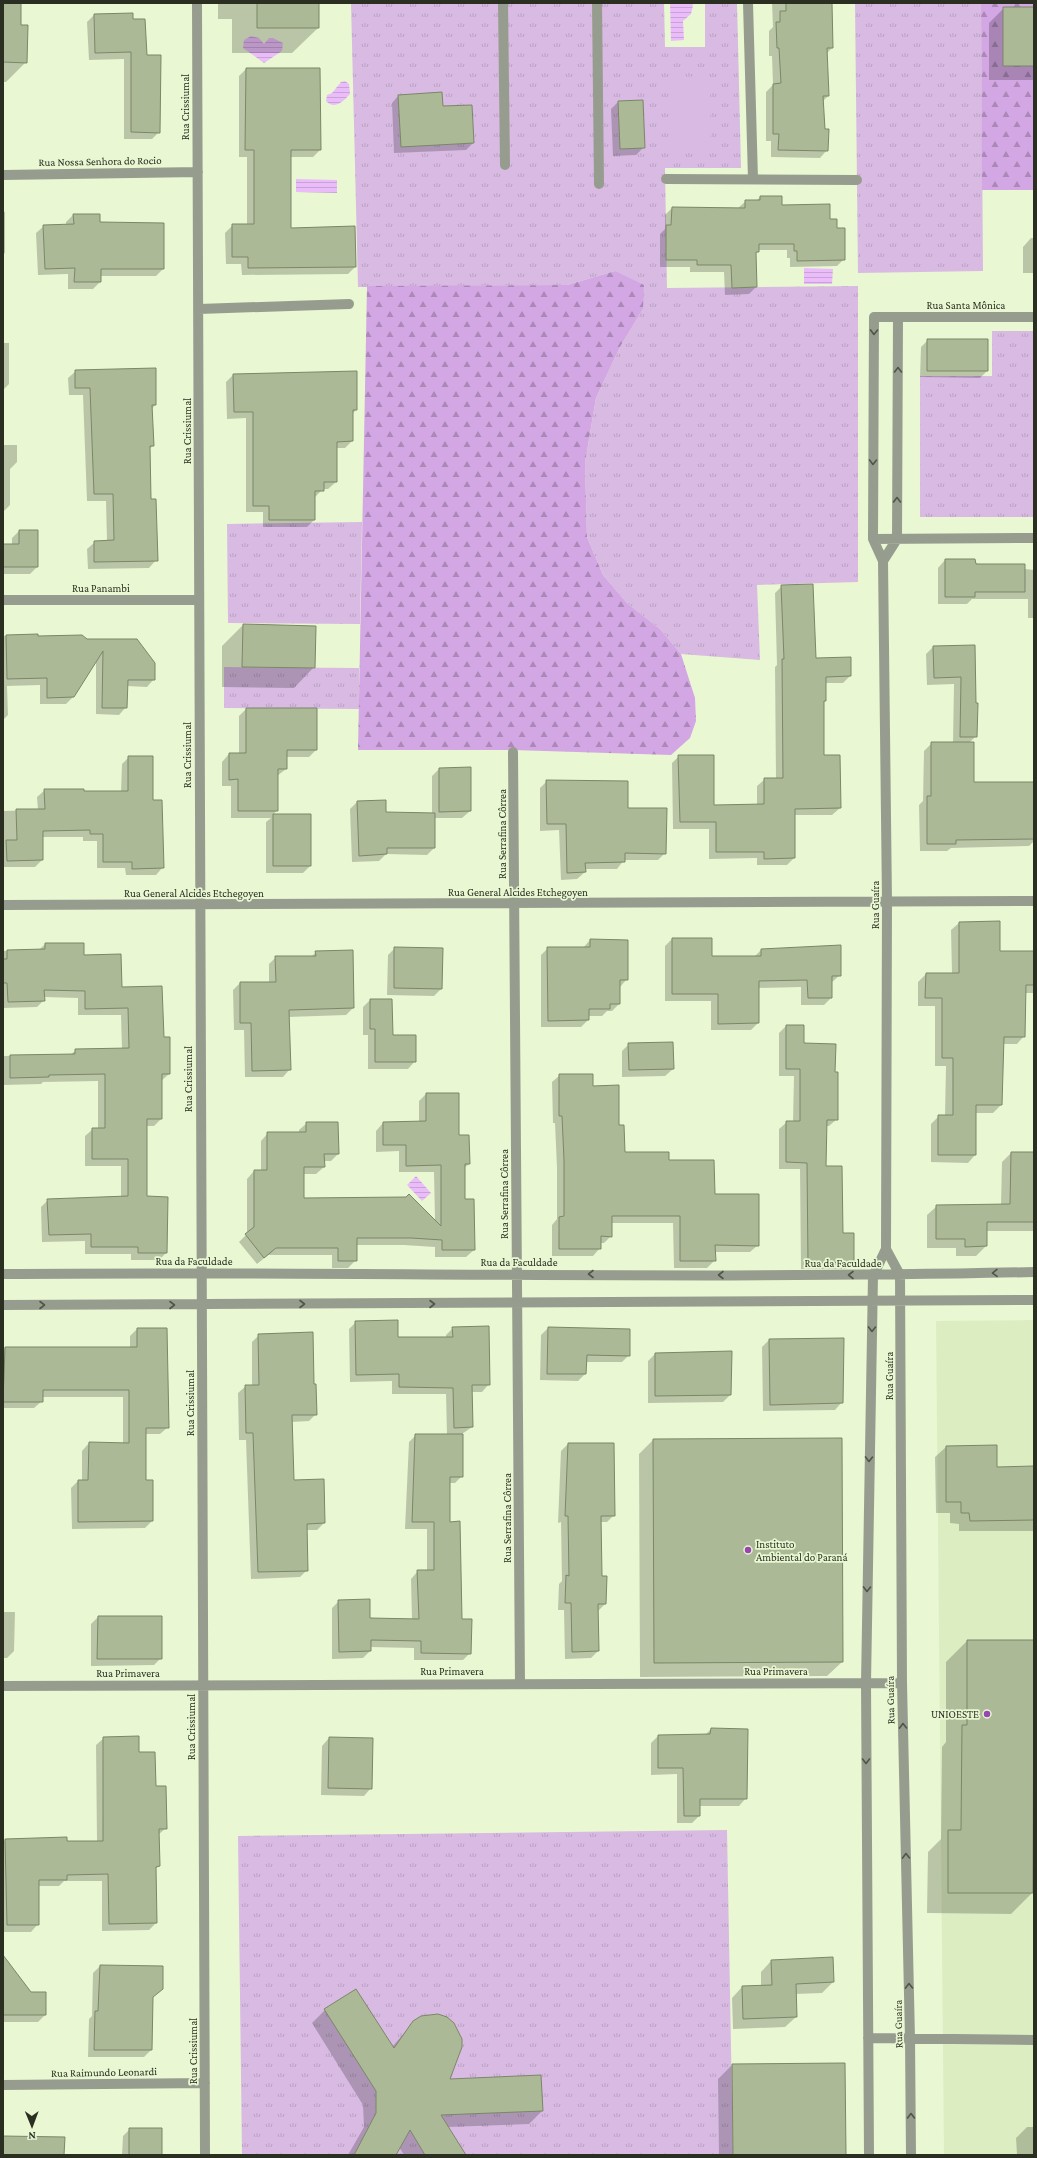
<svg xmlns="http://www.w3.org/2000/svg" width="1037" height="2158" font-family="'Crimson Pro',serif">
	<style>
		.built { fill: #ddedc2 }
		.grass { fill: url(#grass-tufts) }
		.forest { fill: url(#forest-firs) }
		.garden { fill: #d8bae3 }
		.water { fill: url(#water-rules) }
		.shadow { fill: #0003 }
		.building { fill: #acb997; stroke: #7b8767 }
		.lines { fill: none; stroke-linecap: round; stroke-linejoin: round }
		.minor { stroke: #979d8e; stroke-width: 10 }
		.oneway { stroke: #505647 }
		.poi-dot { fill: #9845b3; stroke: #e9f7d3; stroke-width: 1.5 }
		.labels { text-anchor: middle; stroke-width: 3.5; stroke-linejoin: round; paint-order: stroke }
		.street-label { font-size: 11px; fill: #2a2f21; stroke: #e9f7d3 }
		.poi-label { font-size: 11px; fill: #2a2f21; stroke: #e9f7d3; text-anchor: start }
	</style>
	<defs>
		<pattern id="grass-tufts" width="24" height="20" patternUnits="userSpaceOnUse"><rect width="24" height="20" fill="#d8bae3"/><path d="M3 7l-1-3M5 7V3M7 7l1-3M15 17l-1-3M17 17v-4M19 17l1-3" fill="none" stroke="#baa0c2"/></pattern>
		<pattern id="forest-firs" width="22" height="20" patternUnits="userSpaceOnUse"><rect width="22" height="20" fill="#d3a7e3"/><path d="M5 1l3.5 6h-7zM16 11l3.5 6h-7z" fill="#ab88b8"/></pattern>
		<pattern id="water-rules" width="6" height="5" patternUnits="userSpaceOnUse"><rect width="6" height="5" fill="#eabdfa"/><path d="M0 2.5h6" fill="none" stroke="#c9a3d6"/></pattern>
	</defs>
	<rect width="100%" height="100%" fill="#e9f7d3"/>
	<path class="built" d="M1034,1320V2155H944L936,1321Z"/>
	<path class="grass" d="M351,3H664L665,47H705V3H737L741,168H665L667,288L858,286V582L757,585L760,660L681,654L660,629L627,603L603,575L587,537L585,463L596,398L620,347L643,309L615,271L567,285L358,287Z
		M855,3H981L983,271L858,273Z
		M992,331H1034V517H920V376H992Z
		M362,522L360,624L228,623L227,524Z
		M224,667L359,668V709L224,708Z
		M727,1830L733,2155H242L238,1836Z"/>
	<path class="forest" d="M981,3H1034V190H982Z
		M615,271L644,285L643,309L620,347L596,398L585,463L587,537L603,575L627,603L660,629L681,654L695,698L696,721L690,738L671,755L513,750H358L367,286L567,285Z"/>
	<path class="garden" d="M710,76L711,151L672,152V77Z"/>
	<path class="water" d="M670,3H692L693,5L691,14L683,21L684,40L671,41Z
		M251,36L259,38L264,44L269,38H273L283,43L282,51L264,63L243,48L244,40Z
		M345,81L349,84L350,94C343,102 334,110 326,101L327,95L332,93L341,82Z
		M296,179L337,180V193L296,192Z
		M804,268L833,269L832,284H804Z
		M416,1176L431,1193L422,1201L407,1185Z"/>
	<path class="shadow" d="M3,3H20V26L26,62L6,82H3Z
		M218,3H318V28L292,53H232V19H218Z
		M772,3H831L832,48L826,54L828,96L822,102L827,150L820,158L771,157V141H766V92L773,85L772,56H769V31L773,27Z
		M1004,8H1034V80H989V23Z
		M94,15L146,56L159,132L152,139H124V59L89,60L87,22Z
		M246,69H319L320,150L313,157H290V229L355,267L348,274L242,275L241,264H226L225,233L233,225H247V157H239V76Z
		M399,95L442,107L473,143L466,150L394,153L392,103Z
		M618,102L644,147L636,155L613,156L611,109Z
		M760,197L781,206L829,220L836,229L844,259L837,266L790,267V258H787V250H758L755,255L756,287L749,294L725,295L724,272H690V267H660V234L665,229V215L672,208H738L746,201H756Z
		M3,211L5,212V253L3,254Z
		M73,215L99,223L163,269L156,276H100V282L93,289H68V274L38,275L36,233L44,226L66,225V222Z
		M1031,238H1034V273H1023V247Z
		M928,340L987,371L980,378L920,377L921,347Z
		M3,343H9V384L3,390Z
		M76,371L155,405L152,409L153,446L149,449L150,500L156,560L149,568L88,569L87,549L95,542L107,541L106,501H87L83,395H69L68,378Z
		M233,375L356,410L352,414V441L345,448H336V482L328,489H323L314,498V520L307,527H263V512H246V418L227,419L226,382Z
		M3,445H17V462L10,469V505L3,512Z
		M19,531L37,567L30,574H3V545H12V538Z
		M945,560L1034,570V618H1028V599H972L967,604H938V568Z
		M782,586L815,659L850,676L843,683H825V701L823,703V756L840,808L832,815H794V858L787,865H757V858L709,859V829H673L672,763L679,756L713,806L757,805V786L765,779H776L775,667L777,665L775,593Z
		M243,625L314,667L294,688L222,687V646Z
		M37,635V637L82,636L154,679L147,687L127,686L126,707L119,715L96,714V660L74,696L66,704H40V685L7,686L8,715L3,720V636Z
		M974,646L976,736L969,743L973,783H1034V841L1029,846L951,848L947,851H920L919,805L923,801L924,751L932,743H953L954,684L927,685L926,654L933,647Z
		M246,709H316V750L309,757H286V769L277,776V810L273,815H310V866L303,873H266V822L271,818H231V786H222V762L229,754H239V716Z
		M129,757L152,801L163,867L156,875H126L125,868H97V841H83V837H42V860L35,867H3V811L38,810L37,797L45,790L121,792L122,764Z
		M470,768V811L462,818H434V848L427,855L386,854L379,861L352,862L350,809L357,802L385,813L432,814V776L439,769Z
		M547,781L627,809L665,853L658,860H624L617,869H584L585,872L577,879L561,880L559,830L540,831V788Z
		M959,923L999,952H1034V993H1025L1024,1036L1017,1044H1003L1001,1105L993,1113H975V1155L968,1163L931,1162V1124L939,1116H945L946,1066H935V1006H918V982L926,974H952L951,930Z
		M672,939L711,957H754L761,950L840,946V975L831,983V998L824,1005H801V987L758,988V1023L751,1030H711V1001H665V946Z
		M590,940L627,941V979L620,987L619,1004L612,1011H607L602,1016H588V1020L581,1027H541V955L548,948H583Z
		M45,944L83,956L121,988L163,1038L169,1074L161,1081V1119L154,1126H146V1197L166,1253L159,1260H131V1254H85V1241L42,1242L41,1207L48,1200L121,1198V1166H85V1136L93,1129H98V1081L43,1082L41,1084L3,1085V1056L70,1055L76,1050L122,1049L121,1015H78V998L44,997V1000L37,1007L3,1008V951L39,950Z
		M395,948L441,989L434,996L387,995L388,955Z
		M316,952L353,1008L346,1015L288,1017L290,1069L283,1077H245L244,1030H234L233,990L240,983H269V964L276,957H311Z
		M370,1000L392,1036L415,1061L408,1069H368V1035H363V1007Z
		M786,1026L834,1073L837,1119L829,1126H826L825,1167L842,1234L853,1262L846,1269H801L800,1169H779V1129L787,1122H793L794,1076H779V1033Z
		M629,1044L673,1069L665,1076L622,1077V1051Z
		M560,1075L592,1086L618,1126L624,1153L668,1161L714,1195L758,1245L750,1252H714L715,1260L707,1268H674L673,1223H611V1236L604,1243H600V1248L593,1256H552V1225L557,1219V1168L555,1123H553L552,1082Z
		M426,1094L458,1136L469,1164L464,1168V1200L474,1250L466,1257H435V1247L404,1245H356V1260L348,1268H332V1255H268L257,1264L239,1242L247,1234V1179L254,1171H261V1141L268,1133H299V1130L307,1123L338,1154L331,1161H323L324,1167L316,1174H303V1199L435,1220L434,1172H399V1151L376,1152V1131L383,1123H419V1101Z
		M1011,1153H1034V1231H986V1246L976,1256H956V1248H927V1215L937,1206L1001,1205L1002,1162Z
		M356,1322L397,1338H446V1335L453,1328L489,1384L482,1392H471L472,1427L462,1434V1476L455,1483H449V1523L461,1620L470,1653L463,1660H414V1648L370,1647V1651L363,1658L332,1659V1608L339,1601L369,1619L412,1620L411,1579L418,1571H427V1529H405L409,1442L416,1435H447L446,1394H392V1381L350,1382L349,1329Z
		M548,1328L629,1355L622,1362H586L585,1374L578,1381L540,1380L541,1335Z
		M137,1329L168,1427L160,1434H145V1481L152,1521L145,1528L72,1529L71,1488L78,1481H82V1451L89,1443L123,1444V1397H42V1401L34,1408H3V1350L5,1348H130V1336Z
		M259,1335L313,1385L316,1414L309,1421L291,1422L293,1481L324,1523L317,1530H306L307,1570L300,1577L251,1579L246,1440H239L238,1393L246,1386H252V1342Z
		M769,1340L842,1402L835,1410L763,1411L762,1347Z
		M655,1354L730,1395L723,1402L648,1403V1361Z
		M653,1440L842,1662L827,1676L640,1677L639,1454Z
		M568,1444L614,1515L607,1522H600L601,1577L605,1604L598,1611V1651L591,1658L565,1659L564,1610H558L559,1584L562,1581L561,1522L558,1523L561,1451Z
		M946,1447L996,1468H1034V1531H959V1524L950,1523V1513H936L935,1457Z
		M3,1612H15L14,1651L7,1658H3Z
		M98,1617H161V1658L154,1665L91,1666V1624Z
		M967,1641H1034V1830H1032V1893L1011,1914L927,1913L928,1852L941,1839L942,1747L946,1742V1662Z
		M711,1729L746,1798L739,1806H699V1816L692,1823H677V1774L651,1775V1743L658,1736L705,1735Z
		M104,1738L138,1753L155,1788L166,1828L158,1835L159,1866L155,1869L156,1923L149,1930L102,1931V1881H64L59,1886H38V1924L31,1932H3V1842L5,1840L97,1842L96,1745Z
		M329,1738L372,1739L371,1788L364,1796L321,1795L322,1746Z
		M771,1961L833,1982L822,1993L795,1994L796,2017L785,2027L733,2029L732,1998L742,1987H761V1972Z
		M100,1966L162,1967L152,1998L151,2050L144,2057H88L89,2019L92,2016L93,1973Z
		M3,1968L45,2015L38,2022H3Z
		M325,2010L392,2047L414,2022L449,2080L542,2111L529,2124L448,2127L465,2155H404L399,2147L395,2155H348L364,2127L363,2105L312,2023Z
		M732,2065L845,2155H719L718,2079Z
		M1027,2127H1034V2155H1017L1016,2138Z
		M130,2129L161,2155H122L123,2136Z"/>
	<path class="building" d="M3,3H21V25H28L27,63L3,62Z
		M257,3H319V28H257Z
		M786,3H832L833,48H827L829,96H823L825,129H829L828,151L778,150L779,134H773V84L781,83L779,48H777L776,22H780V11H786Z
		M1003,7H1034V66H1003Z
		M133,13V19H145L147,55H161L160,133L131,132V52L95,53L94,14Z
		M246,68H320L321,150H291V228L355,226L356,267L248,268V257H232V224H254V150H245Z
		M442,92L443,106L472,105L474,143L401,147L398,95Z
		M643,100L645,148L620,149L618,101Z
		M760,196H782V205L830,204V219H837V228H845V260L797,261V251H794V244H759V252H756L757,287L732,288L731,265H697V260H666V225H671L672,207L745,208V200H760Z
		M73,214H100V222L164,223V269H101V282H74L75,268L45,269L43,225L74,224Z
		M927,339H988V371H927Z
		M156,368V405H152L154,446H150L151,499H156L158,561L94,562V541L114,540L113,494H94L90,388H75V370Z
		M357,371V410H353V441L337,442V482H324V491H315V520H269V506H253V412H234L233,374Z
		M19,530H38V567H3V544H19Z
		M945,559H975L976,564H1025V592H975V597H945Z
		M813,584L816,658L851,657V676L826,677V701H824V755H840L841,808L795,809V858L764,859V852H716V822H680L678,755H714V805L764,804V778H783L782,659H784L781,585Z
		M243,624L316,626L315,668L242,667Z
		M38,634V636L82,635L87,639H137L155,663V680H128L127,708H102L103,651L74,697L47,698V678L7,679L6,635Z
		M975,645L976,703H978L977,737H960L961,677L934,678L933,646Z
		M246,708H317V750H287V769H278V811H238V779L229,780V753H246Z
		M931,742H974V782H1034V839L956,840V844H927V796H931Z
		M128,756H153V800H162L164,868L132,869V862H103V834H90V830L43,831V860L7,861L6,840H17L16,809H45L44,789H84V791H128Z
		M471,767V811L439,812V768Z
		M546,780L628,781V808H667L666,854L625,853V862L585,863L586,872L567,873L566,824H547Z
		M386,800V812L435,813V848H387V854L359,856L357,801Z
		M273,814H311V866H273Z
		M1000,921V951H1034V985H1026L1025,1037H1004L1002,1105H976V1155H938V1115H953V1058H942V998H925L926,973H959V922Z
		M672,938H712V956H761V949L841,945V976H832V998H808L807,980L759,981V1023L718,1024V994H672Z
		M590,939L628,940V980H620V1004H610V1009H589V1020L548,1021L547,947H590Z
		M45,943H84V955L121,954L122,987L162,986L164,1037H170V1074H162V1119H147V1196L168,1197L167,1253H138V1247H91V1234L49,1235L47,1199L128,1196V1159H92V1128H105V1074L49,1075V1077L10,1078V1055L75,1054V1049L129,1048L128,1008L85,1009V991L44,990L45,1001L8,1002L7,983H3V959H7V950L45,949Z
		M394,947L443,948L442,989L394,988Z
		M353,950L354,1008L289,1010L291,1070L252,1071L251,1023H240V982H276L275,956H316L315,951Z
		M370,999H392L393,1035H416V1062H375V1029H370Z
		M786,1025H804V1043L836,1044L835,1072H838V1120H827L826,1166H842L843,1233H854V1262L808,1263L807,1163L786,1162V1121H800V1069H786Z
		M673,1042L674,1069L629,1070L628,1043Z
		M559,1074H593V1086L619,1085V1125H624L625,1152H669V1160H714L715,1194H759V1246L715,1245L716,1261H680V1216H612V1237L601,1236V1249H559V1217L564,1216V1160L562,1116H559Z
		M426,1093H459V1135H469L470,1164H465V1199H474L475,1250H442V1240L411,1238H357V1261H338V1248H276L264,1258L245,1234L254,1227V1170H267V1132H306V1122H338L339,1154H324L325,1167H304V1198L406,1197L409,1194L441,1226V1165L406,1166V1145H383V1122L426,1121Z
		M1011,1152H1034V1222H987V1246L965,1247V1239H936V1205L1010,1204Z
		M398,1320V1337H453L452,1327L489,1326L490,1385H472L473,1427L454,1428L453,1388L399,1387V1374L356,1375L355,1321Z
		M548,1327L630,1329V1356L587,1355L586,1374H547Z
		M137,1328H167L169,1428H146V1480H153V1521L78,1522V1480H88L89,1442L129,1443V1390H43V1402H3L5,1347H137Z
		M313,1332L314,1384H316L317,1415H292L294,1480L324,1479L325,1523L307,1524L308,1571L258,1572L253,1433H246L245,1385H259L258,1334Z
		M844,1338L843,1403L770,1405L769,1339Z
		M732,1351L731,1395L655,1396V1353Z
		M415,1434H463V1477H450V1522L460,1521L462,1619H472L471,1654L421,1653V1641L371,1640V1651L339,1652L338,1600L370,1599V1618L419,1619L417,1570H434V1522H412Z
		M842,1438L843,1662L654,1663L653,1439Z
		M568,1443H614L615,1516H601L602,1576H607L606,1604H598L599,1651L572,1652L571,1603H565L566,1575L569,1576L568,1516H565Z
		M997,1445V1467L1034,1466V1520L970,1521L969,1513H961V1502H946V1446Z
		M98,1616H162V1659H97Z
		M967,1640H1034L1033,1893H948V1830H961L962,1725H967Z
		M711,1728L748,1729L747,1799H700V1816H684L683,1768H658V1735L710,1734Z
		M139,1736V1752H155L156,1786H166L167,1829H159L160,1866L156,1867L157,1923L109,1924L108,1874L67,1875V1880H39V1925H7L5,1839L67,1837V1841H103V1737Z
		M329,1737L373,1738L372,1789L328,1788Z
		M3,1955L31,1992H46V2015H3Z
		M833,1957L834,1982L796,1984L797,2017L743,2019L742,1986L772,1985L771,1960Z
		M100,1965L163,1966V1989L153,1997L152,2050H94L95,2011H98Z
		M356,1989L394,2048L413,2021L421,2016L438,2014L447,2017L454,2023L462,2039V2047L450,2079L541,2075L543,2111L441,2115L466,2155H425L410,2130L396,2155H354L376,2113V2091L324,2009Z
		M845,2063L846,2155H733L732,2064Z
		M129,2128H162V2155H129Z
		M3,2136L65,2137L64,2155H3Z"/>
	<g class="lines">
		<path class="minor" d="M197,3L205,2155
			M503,3L505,165
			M597,3L599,184
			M748,3L753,179
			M3,175L198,172
			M666,179L857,180
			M199,309L349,304
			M873,539L1034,538
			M883,561L897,539L898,317
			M3,600H199
			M513,752L520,1683
			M3,905L1034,901
			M886,1249L900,1275L902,1683L910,2039L911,2155
			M3,1274C347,1271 690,1280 1034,1272
			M3,1305L1034,1300
			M3,1686L902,1683
			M868,2038L1034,2040
			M3,2085L205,2083
			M869,2155L866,1683L873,1276L886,1249L887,902L883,561L873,539L874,317H1034"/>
	</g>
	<defs><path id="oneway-chevron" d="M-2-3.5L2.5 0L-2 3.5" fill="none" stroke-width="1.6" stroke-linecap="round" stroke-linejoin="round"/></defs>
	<g class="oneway">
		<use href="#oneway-chevron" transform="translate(874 332) rotate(91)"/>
		<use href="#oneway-chevron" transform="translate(898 370) rotate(-90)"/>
		<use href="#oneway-chevron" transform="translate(873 462) rotate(91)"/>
		<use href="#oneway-chevron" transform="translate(897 500) rotate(-90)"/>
		<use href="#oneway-chevron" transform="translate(995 1273) rotate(179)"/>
		<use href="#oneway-chevron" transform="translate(591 1274) rotate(-180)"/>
		<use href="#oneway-chevron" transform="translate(721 1275) rotate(-180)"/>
		<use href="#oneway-chevron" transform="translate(851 1275) rotate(-180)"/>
		<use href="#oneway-chevron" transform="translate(302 1304)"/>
		<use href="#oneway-chevron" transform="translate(432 1304)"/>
		<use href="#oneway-chevron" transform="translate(42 1305)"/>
		<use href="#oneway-chevron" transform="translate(172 1305)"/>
		<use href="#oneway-chevron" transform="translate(872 1329) rotate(91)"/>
		<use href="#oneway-chevron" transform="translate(869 1459) rotate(91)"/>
		<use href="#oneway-chevron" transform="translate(867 1589) rotate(91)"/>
		<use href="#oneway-chevron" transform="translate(903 1726) rotate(-91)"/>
		<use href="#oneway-chevron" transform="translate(866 1761) rotate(90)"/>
		<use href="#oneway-chevron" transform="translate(906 1856) rotate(-91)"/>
		<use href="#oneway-chevron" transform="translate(909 1986) rotate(-91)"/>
		<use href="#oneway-chevron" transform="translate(911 2116) rotate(-90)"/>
	</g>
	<g class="poi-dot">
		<circle cx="748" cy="1550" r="4"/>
		<circle cx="987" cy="1714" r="4"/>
	</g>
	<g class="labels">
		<g class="street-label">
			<text transform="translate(185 107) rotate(-90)" y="4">Rua Crissiumal</text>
			<text transform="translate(100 161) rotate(-1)" y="4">Rua Nossa Senhora do Rocio</text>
			<text x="966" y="309">Rua Santa Mônica</text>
			<text transform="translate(187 431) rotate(-90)" y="4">Rua Crissiumal</text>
			<text x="101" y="592">Rua Panambi</text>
			<text transform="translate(187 755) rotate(-90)" y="4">Rua Crissiumal</text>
			<text transform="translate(502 834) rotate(-90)" y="4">Rua Serrafina Côrrea</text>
			<text x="518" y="896">Rua General Alcides Etchegoyen</text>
			<text x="194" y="897">Rua General Alcides Etchegoyen</text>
			<text transform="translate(875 905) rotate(-90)" y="4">Rua Guaíra</text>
			<text transform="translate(188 1079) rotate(-90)" y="4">Rua Crissiumal</text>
			<text transform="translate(504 1194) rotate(-90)" y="4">Rua Serrafina Côrrea</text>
			<text x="194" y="1265">Rua da Faculdade</text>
			<text x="519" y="1266">Rua da Faculdade</text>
			<text x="843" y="1267">Rua da Faculdade</text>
			<text transform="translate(889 1376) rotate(-90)" y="4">Rua Guaíra</text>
			<text transform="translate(190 1403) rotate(-90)" y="4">Rua Crissiumal</text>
			<text transform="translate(507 1518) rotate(-90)" y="4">Rua Serrafina Côrrea</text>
			<text x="452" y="1675">Rua Primavera</text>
			<text x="776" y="1675">Rua Primavera</text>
			<text x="128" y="1677">Rua Primavera</text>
			<text transform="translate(890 1700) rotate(-91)" y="4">Rua Guaíra</text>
			<text transform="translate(191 1727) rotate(-90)" y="4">Rua Crissiumal</text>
			<text transform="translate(898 2024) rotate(-91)" y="4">Rua Guaíra</text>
			<text transform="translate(193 2051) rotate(-90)" y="4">Rua Crissiumal</text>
			<text transform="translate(104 2072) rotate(-1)" y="4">Rua Raimundo Leonardi</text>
		</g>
		<g class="poi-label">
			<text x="756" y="1548">Instituto<tspan x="756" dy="13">Ambiental do Paraná</tspan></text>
			<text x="979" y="1718" text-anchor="end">UNIOESTE</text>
		</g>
	</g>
	<rect width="1037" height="2158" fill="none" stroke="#2a2f21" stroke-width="8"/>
	<g transform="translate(32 2126) rotate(179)" stroke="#e9f7d3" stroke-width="3" paint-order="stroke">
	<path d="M0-3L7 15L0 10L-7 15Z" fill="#2a2f21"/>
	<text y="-6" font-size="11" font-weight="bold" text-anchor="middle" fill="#2a2f21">N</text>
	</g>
</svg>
